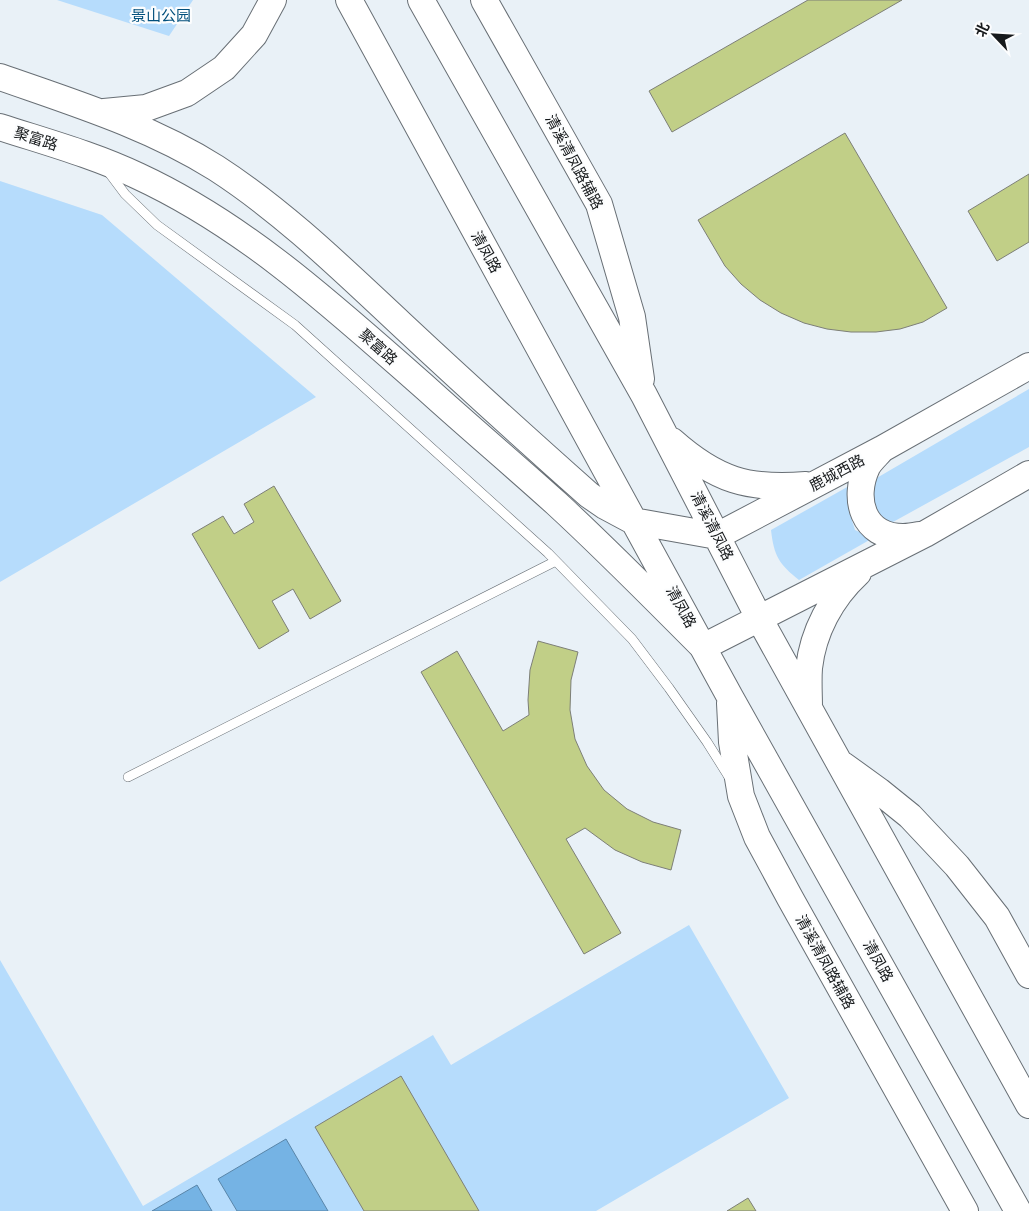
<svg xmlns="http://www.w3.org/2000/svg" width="1029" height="1211" font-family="'Sofia Sans Condensed','Noto Sans SC',sans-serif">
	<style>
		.green { fill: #b6dcfc }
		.water { fill: #75b3e4; stroke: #5985a8 }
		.building { fill: #c1cf87; stroke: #7d7f77 }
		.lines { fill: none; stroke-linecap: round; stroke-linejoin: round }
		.lane-casing { stroke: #686f75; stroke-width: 10 }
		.secondary-casing { stroke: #686f75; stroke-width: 28 }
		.lane { stroke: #fff; stroke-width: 9 }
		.secondary { stroke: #fff; stroke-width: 26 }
		.labels { text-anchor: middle; stroke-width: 4.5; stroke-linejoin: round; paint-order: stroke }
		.park-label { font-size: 15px; fill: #004f7c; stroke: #fcfdfe }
		.street-label { font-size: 15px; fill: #171a1c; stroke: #fcfdfe }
	</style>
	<rect width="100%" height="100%" fill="#e9f1f7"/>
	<path class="green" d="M57,0H193L169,36Z
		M0,181L102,215L316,397L0,582Z
		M1029,389V447L893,522L880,518L871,496L875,479Z
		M849,486V511L855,530L873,538L799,580C779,564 774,556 771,530Z
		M689,925L789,1098L596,1211H0V960L143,1206L433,1035L451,1065Z"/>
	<path class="water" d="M286,1139L328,1211H237L218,1179Z
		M197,1185L212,1211H152Z"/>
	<path class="building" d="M808,0H902L672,132L649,91Z
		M845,133L947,308L923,322L900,329L876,332H851L827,329L804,323L781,313L760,300L741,284L725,266L698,220Z
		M1029,174V242L997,261L968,211Z
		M274,486L341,601L310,619L293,589L272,601L289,631L259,649L192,534L223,516L234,534L254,522L244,504Z
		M538,641L578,652L571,680L570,710L575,739L587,766L604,790L627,809L653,822L681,830L671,870L642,862L615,850L585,828L566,839L621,933L584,954L421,672L457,651L503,731L529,715L528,700L530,670Z
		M401,1076L479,1211H364L315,1127Z
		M748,1198L756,1211H727Z"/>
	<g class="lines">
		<defs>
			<path id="lane" d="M107,170L125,194L157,225L295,325L548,553L632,639L669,688L707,742L729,777
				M128,777L556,561"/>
			<path id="secondary" d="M349,0L730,697L1018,1211
				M421,0L644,395L759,618L1029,1105
				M484,0L599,204L632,317L641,379
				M0,77C74,103 149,126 216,168C284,212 342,269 401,324C463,382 526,439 589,495L605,506L633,521L717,536L882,449L1029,366
				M104,112L146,108L187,93L224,68L254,35L273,0
				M0,127C46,142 94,155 138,176C248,227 337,310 427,389C470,428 514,465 557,504C607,550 655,599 703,647L925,534L1029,474
				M672,441C716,480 748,490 806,485
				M882,449C877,455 870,461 867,467C852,499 863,537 903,537C908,537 914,536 919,535
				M730,703L732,742L741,796L757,837L790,898L965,1211
				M809,708C809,695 808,681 809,668C813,632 831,598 858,573
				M843,765L879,791L910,816L957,866L997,917L1029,975"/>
		</defs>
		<use href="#lane" class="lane-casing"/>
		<use href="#secondary" class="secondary-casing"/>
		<use href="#lane" class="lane"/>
		<use href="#secondary" class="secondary"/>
	</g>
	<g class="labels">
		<g class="park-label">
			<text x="161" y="21">景山公园</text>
		</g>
		<g class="street-label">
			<text transform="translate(36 139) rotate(18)" y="5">聚富路</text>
			<text transform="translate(574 162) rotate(62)" y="5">清溪清凤路辅路</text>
			<text transform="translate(486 252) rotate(61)" y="5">清凤路</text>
			<text transform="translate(378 347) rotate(42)" y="5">聚富路</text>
			<text transform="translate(837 473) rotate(-28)" y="5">鹿城西路</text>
			<text transform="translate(712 526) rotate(63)" y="5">清溪清凤路</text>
			<text transform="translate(681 607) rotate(61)" y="5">清凤路</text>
			<text transform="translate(878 961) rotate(61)" y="5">清凤路</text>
			<text transform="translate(825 962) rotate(61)" y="5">清溪清凤路辅路</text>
		</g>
	</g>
	<g transform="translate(994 35) rotate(295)" stroke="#fcfdfe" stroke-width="4" paint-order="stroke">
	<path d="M0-4L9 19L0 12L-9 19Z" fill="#171a1c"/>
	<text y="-8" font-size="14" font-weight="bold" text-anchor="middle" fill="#171a1c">北</text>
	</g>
</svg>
